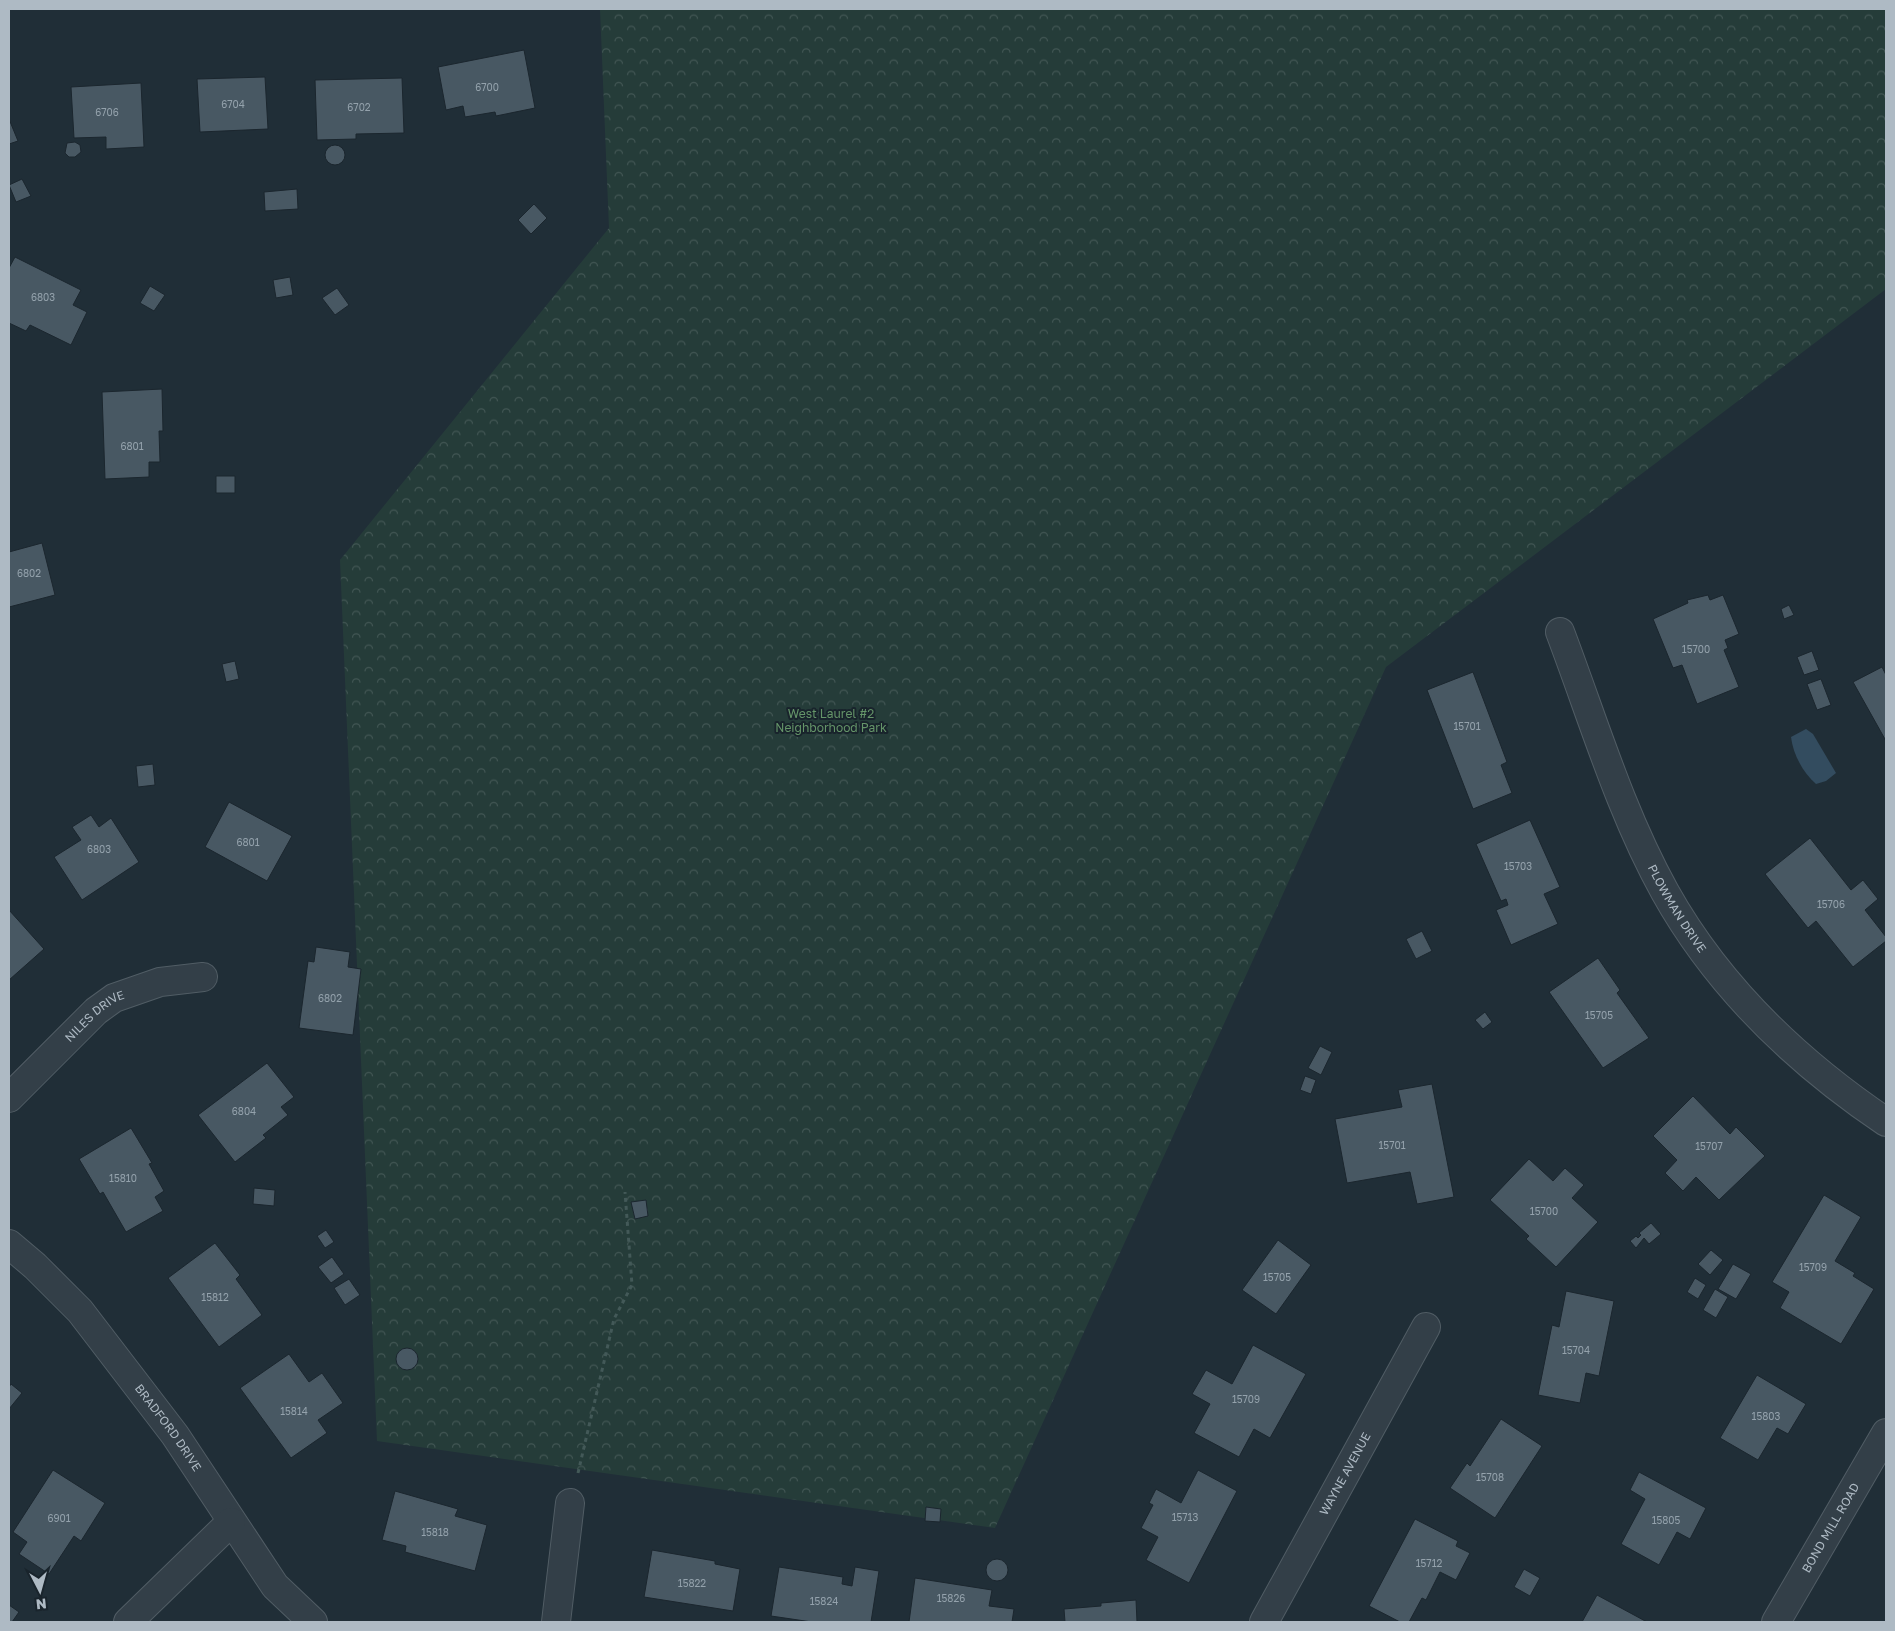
<svg xmlns="http://www.w3.org/2000/svg" width="1895" height="1631" font-family="'Golos Text',sans-serif">
	<style>
		.park { fill: url(#park-crowns) }
		.water { fill: #334c5f }
		.building { fill: #485863; stroke: #1b262e }
		.lines { fill: none; stroke-linecap: round; stroke-linejoin: round }
		.minor-casing { stroke: #515d65; stroke-width: 30 }
		.tertiary-casing { stroke: #515d65; stroke-width: 30 }
		.path { stroke: #435958; stroke-width: 3; stroke-dasharray: 4 4; stroke-linecap: butt }
		.minor { stroke: #333f48; stroke-width: 28 }
		.tertiary { stroke: #333f48; stroke-width: 28 }
		.labels { text-anchor: middle; stroke-width: 4; stroke-linejoin: round; paint-order: stroke }
		.number-label { font-size: 10px; fill: #94a2ac }
		.park-label { font-size: 12px; fill: #659569; stroke: #19242c }
		.street-label { font-size: 12px; fill: #aebac4; stroke: #19242c }
	</style>
	<defs>
		<pattern id="park-crowns" width="20" height="18" patternUnits="userSpaceOnUse" patternTransform="scale(1.25)"><rect width="20" height="18" fill="#253c39"/><path d="M2 6a3 3 0 1 1 6 0M12 15a3 3 0 1 1 6 0" fill="none" stroke="#425654"/></pattern>
	</defs>
	<rect width="100%" height="100%" fill="#202e37"/>
	<path class="park" d="M600,9H1886V289L1386,667L995,1528L377,1441L340,560L609,228Z"/>
	<path class="water" d="M1806,729L1813,734L1836,773L1826,781L1816,784C1803,773 1793,754 1791,737Z"/>
	<path class="building" d="M524,50L535,108L496,116L495,112L465,117L463,106L446,110L438,67Z
		M265,77L268,129L200,132L197,79Z
		M402,78L404,133L356,134V139L317,140L315,80Z
		M141,83L144,147L106,149V137L74,138L71,87Z
		M9,119L18,141L9,144Z
		M75,142L80,145L81,152L75,157H69L65,153L67,143Z
		M325 155a10 10 0 1 1 20 0a10 10 0 1 1-20 0Z
		M22,179L31,196L16,202L9,185Z
		M297,189L298,209L265,211L264,192Z
		M534,204L547,218L531,234L518,220Z
		M15,257L81,290L73,305L87,312L71,345L30,325L26,331L9,323V268Z
		M290,277L293,295L276,298L273,280Z
		M150,286L165,295L154,311L140,303Z
		M337,288L349,305L335,315L322,298Z
		M162,389L163,431H159L160,462H149V477L105,479L102,392Z
		M216,476H235V493H216Z
		M42,543L55,595L9,607V552Z
		M1708,595L1710,600L1723,595L1739,634L1725,640L1728,648L1724,650L1739,687L1697,704L1682,665L1673,668L1653,619L1688,603L1687,600Z
		M1789,605L1794,615L1784,619L1781,609Z
		M1812,651L1819,670L1804,675L1797,657Z
		M235,661L239,679L226,682L222,664Z
		M1882,667L1886,675V741L1853,682Z
		M1473,672L1507,762L1501,765L1512,793L1473,809L1427,690Z
		M1821,679L1831,705L1817,710L1807,684Z
		M153,764L155,785L138,787L136,766Z
		M229,802L292,836L267,881L205,847Z
		M91,815L99,827L111,818L139,862L82,900L54,857L81,840L72,827Z
		M1530,820L1560,887L1544,894L1558,924L1511,945L1496,910L1508,905L1506,899L1501,901L1476,844Z
		M1810,838L1851,890L1863,880L1878,899L1865,910L1886,937V941L1853,967L1816,921L1808,928L1765,874Z
		M9,910L44,949L9,980Z
		M1422,931L1432,951L1416,959L1406,939Z
		M316,947L350,952L348,967L361,969L353,1035L299,1028L308,961L314,962Z
		M1598,958L1620,990L1617,993L1649,1038L1603,1068L1549,992Z
		M1485,1012L1492,1022L1483,1029L1475,1020Z
		M1320,1046L1332,1052L1321,1075L1308,1068Z
		M267,1063L294,1097L281,1107L288,1115L263,1135L266,1138L235,1162L198,1115Z
		M1305,1076L1316,1080L1311,1094L1300,1090Z
		M1432,1084L1454,1197L1417,1204L1410,1172L1347,1183L1335,1119L1402,1107L1398,1090Z
		M1693,1096L1730,1134L1736,1127L1765,1156L1719,1200L1696,1177L1683,1191L1665,1173L1677,1160L1653,1136Z
		M131,1128L152,1163L149,1164L164,1191L155,1197L163,1211L126,1232L103,1192L100,1194L79,1159Z
		M1529,1159L1553,1181L1565,1168L1584,1185L1572,1198L1598,1222L1556,1267L1526,1239L1529,1236L1490,1200Z
		M254,1188L275,1190L274,1206L253,1204Z
		M1824,1195L1861,1217L1835,1261L1855,1273L1853,1276L1874,1289L1841,1344L1780,1308L1789,1292L1772,1282Z
		M646,1200L648,1216L635,1219L631,1202Z
		M1651,1223L1661,1234L1649,1244L1644,1238L1636,1248L1630,1241L1636,1236L1638,1238L1641,1235L1639,1233Z
		M326,1230L334,1242L325,1248L317,1236Z
		M1278,1240L1311,1265L1276,1314L1242,1290Z
		M215,1243L240,1275L236,1279L262,1315L219,1347L168,1278Z
		M1711,1250L1723,1260L1710,1275L1698,1264Z
		M332,1257L344,1274L331,1283L318,1267Z
		M1733,1264L1751,1274L1736,1299L1718,1289Z
		M1695,1278L1706,1285L1698,1299L1687,1292Z
		M349,1279L360,1295L345,1305L334,1288Z
		M1715,1289L1728,1297L1716,1318L1703,1310Z
		M1566,1291L1614,1301L1599,1376L1586,1373L1580,1403L1538,1395L1552,1325L1559,1327Z
		M1253,1345L1306,1374L1270,1438L1254,1429L1239,1457L1194,1433L1210,1404L1192,1394L1206,1370L1232,1384Z
		M396 1359a11 11 0 1 1 22 0a11 11 0 1 1-22 0Z
		M289,1354L309,1382L322,1373L343,1403L318,1420L327,1433L291,1458L240,1388Z
		M1757,1375L1806,1404L1788,1434L1777,1428L1758,1460L1720,1438Z
		M11,1384L22,1393L9,1409V1387Z
		M1501,1419L1542,1446L1495,1518L1450,1488L1467,1463L1470,1466Z
		M53,1470L105,1503L81,1541L74,1536L49,1574L19,1554L27,1542L13,1532Z
		M1198,1470L1237,1491L1189,1583L1146,1560L1158,1537L1141,1528L1153,1505L1149,1503L1156,1489L1181,1503Z
		M1639,1472L1706,1508L1690,1539L1677,1532L1659,1565L1621,1544L1645,1499L1630,1490Z
		M395,1491L458,1509L455,1516L487,1525L475,1571L405,1552L406,1546L382,1540Z
		M926,1507L941,1509L940,1522L925,1521Z
		M1415,1519L1458,1541L1456,1546L1470,1553L1456,1580L1440,1572L1426,1600L1422,1598L1409,1622H1400L1369,1606Z
		M652,1550L715,1561V1564L740,1569L733,1611L644,1597Z
		M986 1570a11 11 0 1 1 22 0a11 11 0 1 1-22 0Z
		M779,1567L843,1577L842,1584L852,1586L855,1567L879,1571L871,1622H812L771,1616Z
		M1524,1569L1540,1578L1530,1596L1514,1587Z
		M915,1578L992,1590L989,1606L1014,1609L1012,1622H909Z
		M1597,1595L1647,1622H1582Z
		M1136,1600L1137,1622H1065L1064,1609L1101,1606V1603Z
		M9,1605L19,1612L12,1622H9Z"/>
	<g class="lines">
		<defs>
			<g id="minor">
				<path id="s1" d="M1560,632C1593,719 1620,811 1665,892C1718,987 1797,1062 1886,1122"/>
				<path id="s2" d="M9,1098L96,1011L114,998L160,982L203,977"/>
				<path id="s3" d="M9,1244L35,1266L80,1311L175,1435L275,1586L313,1622"/>
				<path d="M128,1622L231,1522"/>
				<path d="M556,1622L570,1503"/>
				<path id="s4" d="M1264,1622L1426,1327"/>
			</g>
			<g id="tertiary">
				<path id="s5" d="M1776,1622L1886,1433"/>
			</g>
		</defs>
		<use href="#minor" class="minor-casing"/>
		<use href="#tertiary" class="tertiary-casing"/>
		<path class="path" d="M578,1473L614,1319L632,1285L625,1192"/>
		<use href="#minor" class="minor"/>
		<use href="#tertiary" class="tertiary"/>
	</g>
	<g class="labels">
		<g class="number-label">
			<text x="487" y="91">6700</text>
			<text x="233" y="108">6704</text>
			<text x="359" y="111">6702</text>
			<text x="107" y="116">6706</text>
			<text x="43" y="301">6803</text>
			<text x="132" y="450">6801</text>
			<text x="29" y="577">6802</text>
			<text x="1696" y="653">15700</text>
			<text x="1467" y="730">15701</text>
			<text x="248" y="846">6801</text>
			<text x="99" y="853">6803</text>
			<text x="1518" y="870">15703</text>
			<text x="1831" y="908">15706</text>
			<text x="330" y="1002">6802</text>
			<text x="1599" y="1019">15705</text>
			<text x="244" y="1115">6804</text>
			<text x="1392" y="1149">15701</text>
			<text x="1709" y="1150">15707</text>
			<text x="123" y="1182">15810</text>
			<text x="1544" y="1215">15700</text>
			<text x="1813" y="1271">15709</text>
			<text x="1277" y="1281">15705</text>
			<text x="215" y="1301">15812</text>
			<text x="1576" y="1354">15704</text>
			<text x="1246" y="1403">15709</text>
			<text x="294" y="1415">15814</text>
			<text x="1766" y="1420">15803</text>
			<text x="1490" y="1481">15708</text>
			<text x="1185" y="1521">15713</text>
			<text x="59" y="1522">6901</text>
			<text x="1666" y="1524">15805</text>
			<text x="435" y="1536">15818</text>
			<text x="1429" y="1567">15712</text>
			<text x="692" y="1587">15822</text>
			<text x="951" y="1602">15826</text>
			<text x="824" y="1605">15824</text>
		</g>
		<g class="park-label">
			<text x="831" y="718">West Laurel #2<tspan x="831" dy="14">Neighborhood Park</tspan></text>
		</g>
		<g class="street-label">
			<text dy="4" stroke="none"><textPath href="#s1" startOffset="301">PLOWMAN DRIVE</textPath></text>
			<text dy="4" stroke="none"><textPath href="#s2" startOffset="119">NILES DRIVE</textPath></text>
			<text dy="4" stroke="none"><textPath href="#s3" startOffset="244">BRADFORD DRIVE</textPath></text>
			<text dy="4" stroke="none"><textPath href="#s4" startOffset="169">WAYNE AVENUE</textPath></text>
			<text dy="4" stroke="none"><textPath href="#s5" startOffset="109">BOND MILL ROAD</textPath></text>
		</g>
	</g>
	<rect width="1895" height="1631" fill="none" stroke="#aebac4" stroke-width="20"/>
	<g transform="translate(40 1591) rotate(174)" stroke="#19242c" stroke-width="4" paint-order="stroke">
	<path d="M0-4L9 19L0 12L-9 19Z" fill="#aebac4"/>
	<text y="-8" font-size="14" font-weight="bold" text-anchor="middle" fill="#aebac4">N</text>
	</g>
</svg>
